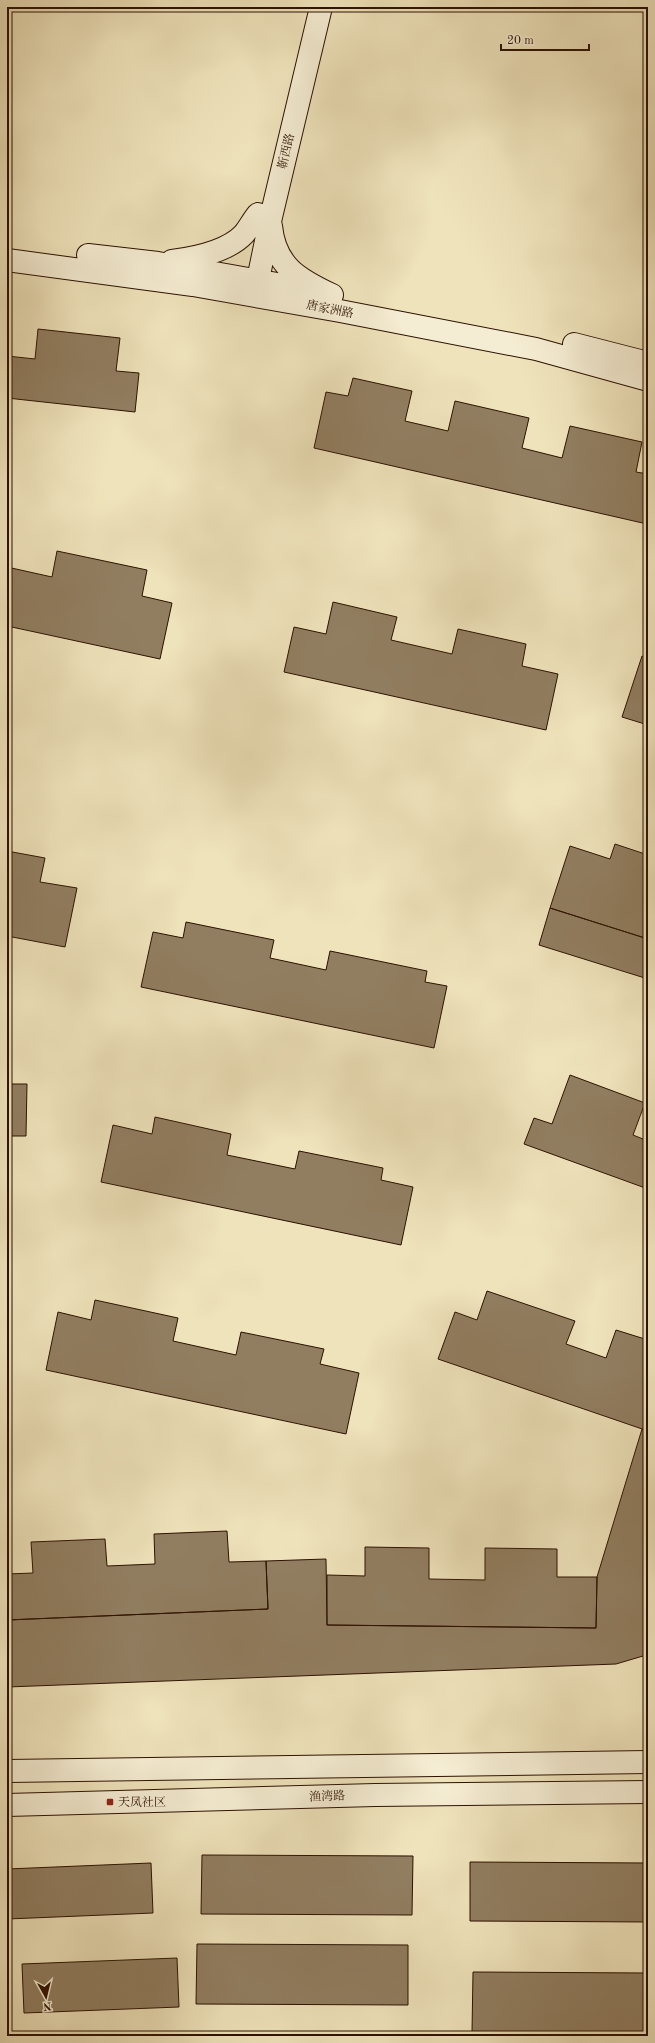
<svg xmlns="http://www.w3.org/2000/svg" width="655" height="2043" font-family="'Old Standard TT','Noto Serif SC',serif">
	<style>
		.building { fill: #917e61; stroke: #2c1100 }
		.lines { fill: none; stroke-linecap: round; stroke-linejoin: round }
		.secondary-casing { stroke: #2c1100; stroke-width: 24 }
		.secondary { stroke: #f5edd3; stroke-width: 22 }
		.poi-dot { fill: #8f2418; stroke: #f5edd3; stroke-width: 1.5 }
		.labels { text-anchor: middle; stroke-width: 3; stroke-linejoin: round; paint-order: stroke }
		.street-label { font-size: 12px; fill: #2c1100; stroke: #f5edd3 }
		.poi-label { font-size: 12px; fill: #2c1100; stroke: #f5edd3; text-anchor: start }
	</style>
	<rect width="100%" height="100%" fill="#efe3bb"/>
	<filter id="stains"><feTurbulence type="fractalNoise" baseFrequency=".005" numOctaves="4"/><feColorMatrix values="0 0 0 0 .2 0 0 0 0 .09 0 0 0 0 .02 0 0 0 .5 -.17"/></filter>
	<radialGradient id="worn" r=".72"><stop offset=".6" stop-color="#630" stop-opacity="0"/><stop offset="1" stop-color="#630" stop-opacity=".3"/></radialGradient>
	<path class="building" d="M38,329L120,338L116,371L139,373L135,412L7,398V356L35,359Z
		M353,378L412,391L405,421L448,431L455,401L529,418L522,448L562,458L570,426L642,442L636,472L648,474L647,524L314,448L326,392L348,396Z
		M57,551L147,570L142,596L172,603L160,659L7,626V567L52,577Z
		M333,602L397,617L391,640L452,654L458,629L526,644L522,666L558,674L546,730L284,672L294,627L326,634Z
		M642,656L648,658V725L622,717Z
		M615,844L648,855V939L550,908L570,846L610,859Z
		M7,851L45,858L40,882L77,888L65,947L7,936Z
		M550,908L648,939V979L539,945Z
		M186,922L274,940L270,958L326,970L330,951L427,971L425,982L447,986L434,1048L141,987L153,932L183,938Z
		M570,1075L645,1103L633,1135L648,1141V1189L524,1144L534,1118L552,1124Z
		M7,1084H27L26,1136H7Z
		M155,1117L231,1134L227,1155L295,1169L299,1151L383,1168L381,1180L413,1187L401,1245L101,1182L113,1125L152,1134Z
		M487,1291L575,1321L566,1344L606,1358L616,1330L648,1340V1431L438,1359L455,1312L477,1320Z
		M95,1300L178,1318L173,1341L236,1355L241,1332L324,1349L320,1364L359,1373L346,1434L46,1370L58,1312L91,1320Z
		M642,1429L648,1431V1652L643,1656L616,1664L7,1687V1620L268,1609L266,1561L326,1559L327,1625L596,1628L597,1577Z
		M227,1531L229,1562L266,1561L268,1609L7,1620V1574L33,1573L31,1542L105,1539L107,1566L155,1564L154,1534Z
		M365,1547L429,1548V1579L485,1580V1548L557,1549V1577H597L596,1628L327,1625V1575L365,1576Z
		M202,1855L413,1856L412,1915L201,1914Z
		M470,1862L648,1863V1922L470,1921Z
		M151,1863L153,1913L7,1919V1869Z
		M197,1944L408,1945V2005L196,2004Z
		M177,1958L179,2007L24,2013L22,1964Z
		M473,1972L648,1973V2033L472,2032Z"/>
	<g class="lines">
		<defs>
			<path id="secondary" d="M271,226C275,266 298,279 332,295
				M88,255L158,263L305,289
				M7,260L193,285L340,311L536,349L648,380
				M172,261C195,258 227,252 244,234C249,228 253,220 258,214
				M255,294L271,217L321,7
				M574,344L648,363
				M7,1771L648,1762
				M7,1805L375,1795L648,1792"/>
		</defs>
		<use href="#secondary" class="secondary-casing"/>
		<use href="#secondary" class="secondary"/>
	</g>
	<rect class="poi-dot" x="106" y="1798" width="8" height="8" rx="2"/>
	<g class="labels">
		<g class="street-label">
			<text transform="translate(286 151) rotate(-77)" y="4">靳西路</text>
			<text transform="translate(330 309) rotate(11)" y="4">唐家洲路</text>
			<text transform="translate(327 1796) rotate(-2)" y="4">渔湾路</text>
		</g>
		<g class="poi-label">
			<text x="118" y="1806">天凤社区</text>
		</g>
	</g>
	<rect width="655" height="2043" fill="none" stroke="#efe3bb" stroke-width="24"/>
	<rect x="8" y="8" width="639" height="2027" fill="none" stroke="#2c1100" stroke-width="2"/>
	<rect x="12" y="12" width="631" height="2019" fill="none" stroke="#2c1100"/>
	<g transform="translate(46 1997) rotate(172)" stroke="#f5edd3" stroke-width="3" paint-order="stroke">
	<path d="M0-3L7 15L0 10L-7 15Z" fill="#2c1100"/>
	<text y="-6" font-size="11" font-weight="bold" text-anchor="middle" fill="#2c1100">N</text>
	</g>
	<path d="M501 44v6h88v-6" fill="none" stroke="#2c1100" stroke-width="2"/>
	<text x="507" y="44" font-size="12" fill="#2c1100" stroke="#f5edd3" stroke-width="3" paint-order="stroke">20 m</text>
	<rect width="100%" height="100%" filter="url(#stains)"/>
	<rect width="100%" height="100%" fill="url(#worn)"/>
</svg>
